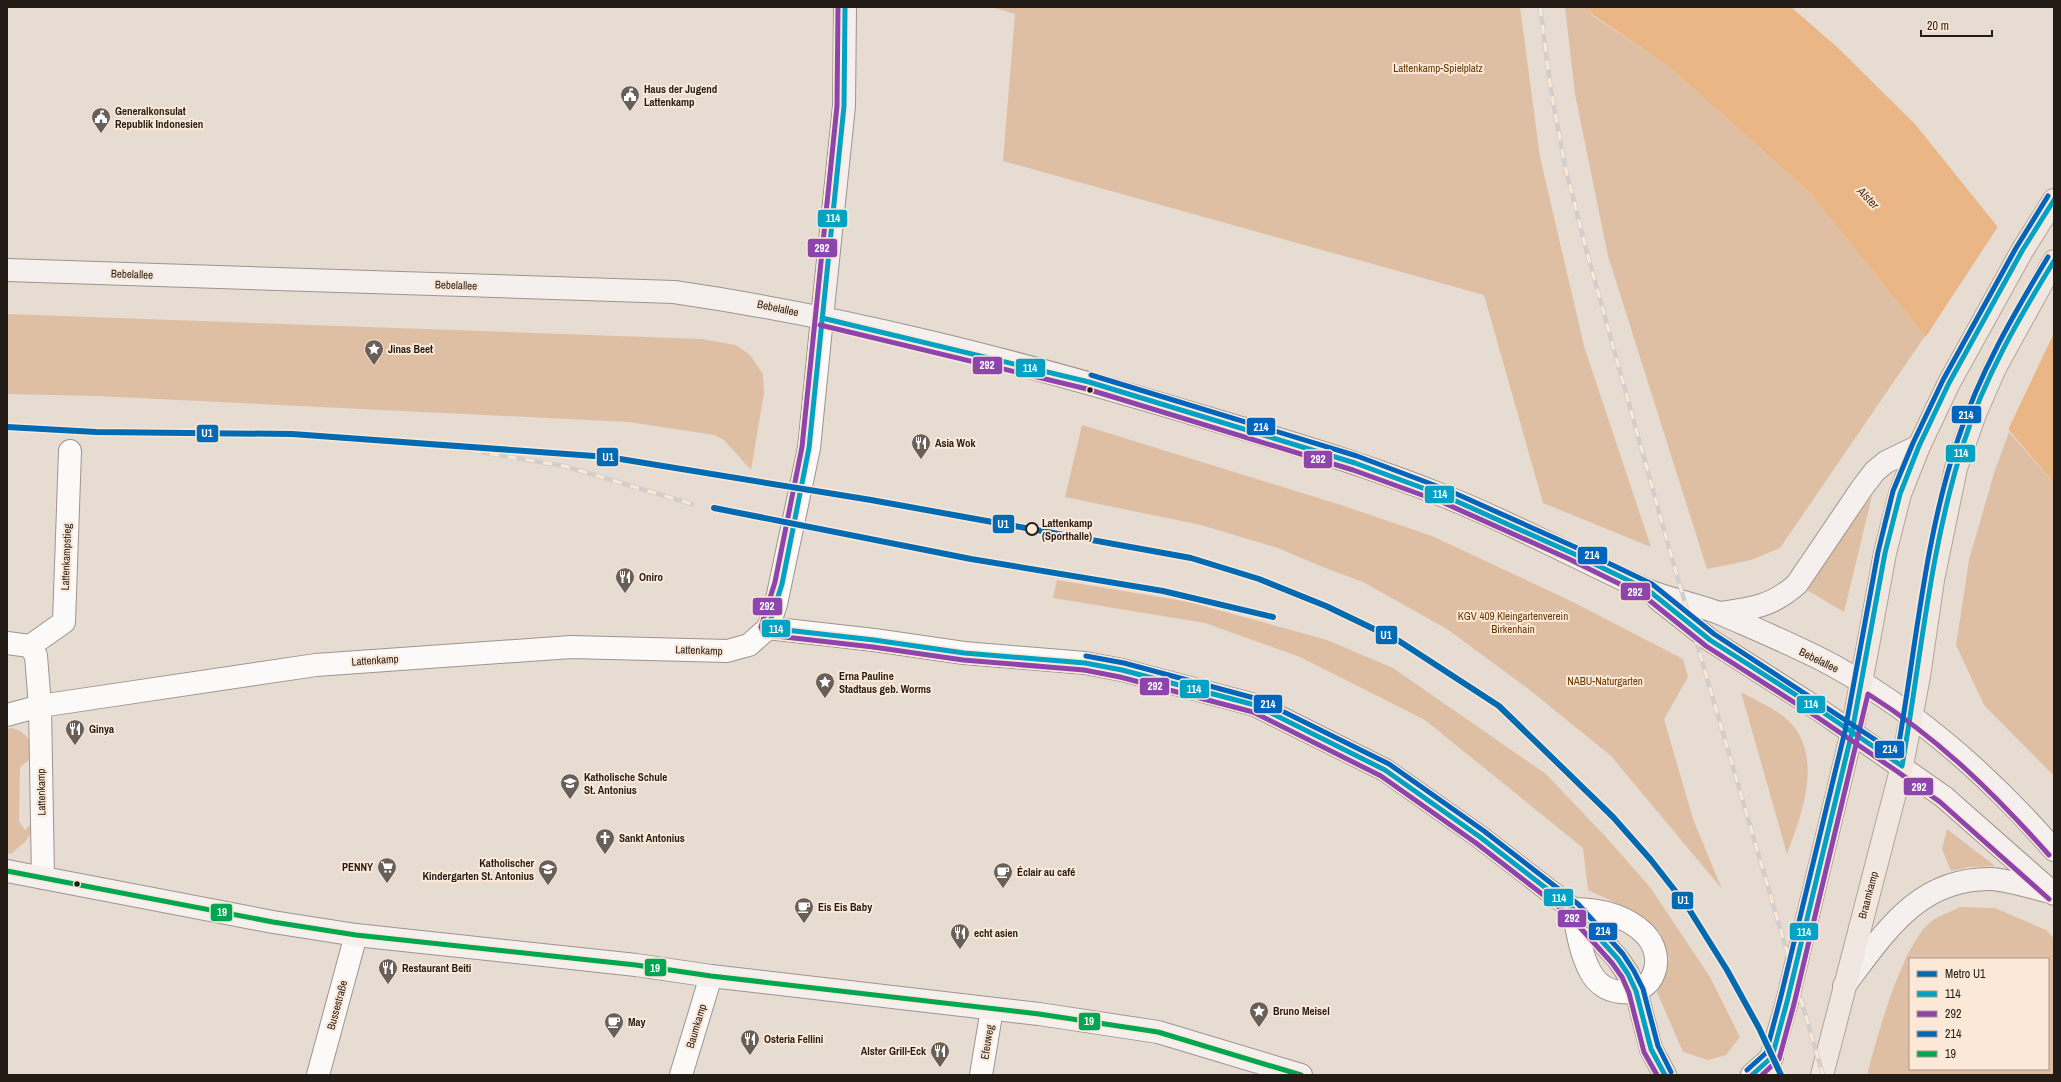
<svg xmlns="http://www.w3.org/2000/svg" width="2061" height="1082" font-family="'Archivo Narrow',sans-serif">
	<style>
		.green { fill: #debfa4; fill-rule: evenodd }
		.water { fill: #eab686 }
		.pier { fill: #e7dcd2 }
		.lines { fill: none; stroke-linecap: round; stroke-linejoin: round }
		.street-casing { stroke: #9d948d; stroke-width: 24 }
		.secondary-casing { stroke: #9d948d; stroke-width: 24 }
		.primary-casing { stroke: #b3a496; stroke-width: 24 }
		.street { stroke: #fbfaf8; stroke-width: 22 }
		.secondary { stroke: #f5f0ed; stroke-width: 22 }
		.primary { stroke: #efe7e0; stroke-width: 22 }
		.rail-casing { stroke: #d2cecb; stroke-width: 4.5 }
		.rail { stroke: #fce8d7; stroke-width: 3; stroke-dasharray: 9; stroke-linecap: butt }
		.bus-1-casing { stroke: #fce8d7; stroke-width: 8 }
		.bus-2-casing { stroke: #fce8d7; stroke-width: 8 }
		.bus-3-casing { stroke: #fce8d7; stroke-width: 8 }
		.bus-4-casing { stroke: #fce8d7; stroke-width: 8 }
		.bus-1 { stroke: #02a2c5; stroke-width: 5 }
		.bus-2 { stroke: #8e44ad; stroke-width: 5 }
		.bus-3 { stroke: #0065bd; stroke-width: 5 }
		.bus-4 { stroke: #00a651; stroke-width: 5 }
		.metro-1-casing { stroke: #fce8d7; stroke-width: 9 }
		.metro-1 { stroke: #006ab3; stroke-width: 6 }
		.bus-dot { fill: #231c16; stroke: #fce8d7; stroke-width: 1.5 }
		.stop-dot { fill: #fce8d7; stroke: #231c16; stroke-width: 2 }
		.labels { text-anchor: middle; stroke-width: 4; stroke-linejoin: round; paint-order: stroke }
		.park-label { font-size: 11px; fill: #663804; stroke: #fce8d7 }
		.poi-label { font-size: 11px; font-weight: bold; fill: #231c16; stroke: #fce8d7; text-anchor: start }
		.street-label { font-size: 11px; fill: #231c16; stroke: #fce8d7 }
		.stop-label { font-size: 11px; font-weight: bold; fill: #231c16; stroke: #fce8d7; text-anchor: start }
		.water-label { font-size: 12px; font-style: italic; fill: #513419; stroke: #fce8d7 }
		.line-badge { stroke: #fce8d7; stroke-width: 1.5 }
		.badge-label { font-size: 11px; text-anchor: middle; font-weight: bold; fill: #fff }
	</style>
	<rect width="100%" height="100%" fill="#e7dcd2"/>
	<path class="green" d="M992,7H1520L1540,157L1584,346L1651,547L1543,503L1484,295L1003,161L1015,14Z
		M1565,7H1587L1593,16L1668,66L1809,192L1925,336L1780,548L1751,560L1707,569L1608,256L1575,94Z
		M7,314L701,339L736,345L750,355L763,374L764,393L751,470L724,440L714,435L629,422L96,396L7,394Z
		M1082,425L1341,505L1432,536L1573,602L1683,659L1688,677L1664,719L1693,819L1722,889L1611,756L1531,691L1447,629L1363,582L1320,566L1278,548L1201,525L1065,497Z
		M2009,432L2054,483V776L1984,705L1956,645L1969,560L1995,470Z
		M1872,496L1844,612L1805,589Z
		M1057,580L1189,602L1327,640L1393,668L1546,774L1604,835L1650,887L1710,977L1740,1037L1726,1055L1708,1060L1683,1052L1657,992L1669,960L1660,932L1622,906L1588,890L1583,848L1425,720L1300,657L1205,623L1053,598Z
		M1741,692C1753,699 1767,705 1779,713C1827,746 1804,809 1787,854Z
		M12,728C27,732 32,742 34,756L20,767L19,821L25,830L30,825L35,826L26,841L11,854L7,853V729Z
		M1947,829L1995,866L1970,867L1951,871L1942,849Z
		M1960,907L1995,908L2046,930L2054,938V1075H1867C1877,1038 1902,942 1933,920C1941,915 1952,911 1960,907ZM1910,959H2048V1069H1910Z"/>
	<path class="water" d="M1587,7H1791L1837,47L1915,124L2054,297V483L1969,383L1925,336L1809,192L1668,66L1593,15Z"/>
	<path class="pier" d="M1999,225L2054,294V333L2007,432L1925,338Z"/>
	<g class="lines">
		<defs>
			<path id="street" d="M768,628L874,640L964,653L1085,663L1122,670L1255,705L1385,770L1480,837L1573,909L1618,959L1628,974L1636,991L1651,1049L1665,1075
				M7,643L30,646L36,656L40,706L43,878
				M30,646L64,622L70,451
				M7,715L40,706L316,665L571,647L727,651L749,645L768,628L776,604L809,448L822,318
				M1573,909C1598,909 1625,915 1644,933C1667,956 1656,995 1621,992C1607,991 1596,983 1590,971C1580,952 1577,930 1573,909Z
				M318,1075L356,935
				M681,1075L711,976
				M981,1075L992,1009
				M1752,1075L1772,1057"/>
			<path id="secondary" d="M7,270L674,292C847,317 1017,361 1184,411C1272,437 1360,462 1444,496C1513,523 1577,559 1644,589C1670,600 1698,604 1724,615C1760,631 1799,647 1834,666C1920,714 1990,776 2054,850
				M822,318L844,106L845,7
				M1658,599L1710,640L1821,711L1944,797L2054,894
				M1720,613C1751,609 1773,606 1797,584L1862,488L1875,471L1886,462L1919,446
				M7,871L273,922L356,935L636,965L711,976L1039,1014L1158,1032L1301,1075
				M1844,986C1884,934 1917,878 1991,879C2010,880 2032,888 2051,892"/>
			<path id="primary" d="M1766,1075L1787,1002L1852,732L1885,553L1900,494L1919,446L1949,383L2022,251L2054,200
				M1822,1075L1902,766L1919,676L1933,580L1956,468L1975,414L1995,368L2054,261"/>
		</defs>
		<use href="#street" class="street-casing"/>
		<use href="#secondary" class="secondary-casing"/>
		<use href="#primary" class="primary-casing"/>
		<use href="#street" class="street"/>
		<use href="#secondary" class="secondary"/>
		<use href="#primary" class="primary"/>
		<defs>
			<path id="rail" d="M1540,7L1551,91L1565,166L1586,249L1671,555L1823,1075
				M419,442L564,466L692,504"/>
		</defs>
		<use href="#rail" class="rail-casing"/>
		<use href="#rail" class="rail"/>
		<defs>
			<path id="bus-1" d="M845,7L844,106L809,448L782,584L768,628L874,640L964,653L1085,663L1122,670L1255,705L1385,770L1480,837L1573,909L1618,959L1628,974L1636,991L1651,1049L1665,1075
				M822,318L1089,382L1355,463L1447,497L1572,553L1648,590L1710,640L1821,711L1902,766C1921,658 1930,547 1964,442C1984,378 2019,318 2054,261
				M1752,1075L1772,1057L1787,1002L1852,732L1885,553L1900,494L1919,446L1949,383L2022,251L2054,200"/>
			<path id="bus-2" d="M838,7L837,106L802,447L775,582L761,627L763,632L767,635L873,647L963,660L1084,670L1120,677L1253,712L1381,776L1476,843L1568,914L1612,963L1622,977L1629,993L1644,1052L1657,1075
				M820,325L1087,389L1353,470L1444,503L1569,559L1644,596L1706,646L1817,717L1898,772L1940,802L2049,899
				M1762,1075L1779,1059L1794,1004L1868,694C1938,738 1994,793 2049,855"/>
			<path id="bus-3" d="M1091,375L1357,456L1450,491L1575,547L1652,584L1714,634L1897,754C1916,649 1924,540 1958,439C1979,374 2013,315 2048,257
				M1086,656L1124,663L1258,699L1389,764L1484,831L1578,904L1623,954L1634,971L1643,989L1658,1046L1671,1072
				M1747,1070L1766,1053L1780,1000L1845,731L1878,552L1893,491L1913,443L1943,380L2016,248L2048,196"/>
			<path id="bus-4" d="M7,871L273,922L356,935L636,965L711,976L1039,1014L1158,1032L1301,1075"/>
		</defs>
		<use href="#bus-1" class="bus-1-casing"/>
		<use href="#bus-2" class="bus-2-casing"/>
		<use href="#bus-3" class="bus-3-casing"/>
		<use href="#bus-4" class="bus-4-casing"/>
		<use href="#bus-1" class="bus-1"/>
		<use href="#bus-2" class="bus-2"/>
		<use href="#bus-3" class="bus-3"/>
		<use href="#bus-4" class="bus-4"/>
		<defs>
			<path id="metro-1" d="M7,427L96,432L292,434L608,457L871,500L1191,558L1259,579L1326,606L1399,641L1499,706L1613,817L1651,860L1687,906L1727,970L1759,1028L1781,1075
				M714,508L971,559L1163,591L1273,617"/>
		</defs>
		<use href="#metro-1" class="metro-1-casing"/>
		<use href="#metro-1" class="metro-1"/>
	</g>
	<defs>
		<symbol id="civic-pin" viewBox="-11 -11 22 30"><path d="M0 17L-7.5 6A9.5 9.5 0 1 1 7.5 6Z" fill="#685f58" stroke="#fce8d7"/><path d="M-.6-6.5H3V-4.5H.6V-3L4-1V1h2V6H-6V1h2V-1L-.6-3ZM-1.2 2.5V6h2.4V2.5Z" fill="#fff"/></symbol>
		<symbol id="sight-pin" viewBox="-11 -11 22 30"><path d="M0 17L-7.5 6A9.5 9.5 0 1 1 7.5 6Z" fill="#685f58" stroke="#fce8d7"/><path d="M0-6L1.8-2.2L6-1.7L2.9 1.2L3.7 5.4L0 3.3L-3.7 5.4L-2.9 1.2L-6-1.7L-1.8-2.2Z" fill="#fff"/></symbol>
		<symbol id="restaurant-pin" viewBox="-11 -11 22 30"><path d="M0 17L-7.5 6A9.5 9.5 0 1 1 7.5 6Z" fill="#685f58" stroke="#fce8d7"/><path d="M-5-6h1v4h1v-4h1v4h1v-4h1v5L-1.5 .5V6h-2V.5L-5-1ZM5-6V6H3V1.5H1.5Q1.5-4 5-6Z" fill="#fff"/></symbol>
		<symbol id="school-pin" viewBox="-11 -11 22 30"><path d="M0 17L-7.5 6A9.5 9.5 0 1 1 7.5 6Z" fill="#685f58" stroke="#fce8d7"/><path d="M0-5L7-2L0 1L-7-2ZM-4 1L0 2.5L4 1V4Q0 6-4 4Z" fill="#fff"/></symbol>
		<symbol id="church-pin" viewBox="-11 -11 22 30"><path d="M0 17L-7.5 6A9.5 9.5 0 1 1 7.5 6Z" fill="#685f58" stroke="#fce8d7"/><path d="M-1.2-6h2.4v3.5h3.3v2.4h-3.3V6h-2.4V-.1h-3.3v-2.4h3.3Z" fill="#fff"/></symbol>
		<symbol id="supermarket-pin" viewBox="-11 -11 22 30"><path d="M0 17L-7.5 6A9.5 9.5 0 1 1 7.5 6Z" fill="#685f58" stroke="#fce8d7"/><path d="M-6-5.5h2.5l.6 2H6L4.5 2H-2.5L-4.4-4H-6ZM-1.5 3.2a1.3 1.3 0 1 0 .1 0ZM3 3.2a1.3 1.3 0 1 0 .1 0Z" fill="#fff"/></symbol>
		<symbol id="cafe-pin" viewBox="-11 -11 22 30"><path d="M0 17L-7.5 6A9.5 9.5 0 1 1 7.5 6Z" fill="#685f58" stroke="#fce8d7"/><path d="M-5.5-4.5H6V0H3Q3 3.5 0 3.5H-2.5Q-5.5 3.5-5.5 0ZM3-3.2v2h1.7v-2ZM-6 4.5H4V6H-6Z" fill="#fff"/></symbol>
	</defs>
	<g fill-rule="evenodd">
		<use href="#civic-pin" x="619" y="84" width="22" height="30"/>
		<use href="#civic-pin" x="90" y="106" width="22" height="30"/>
		<use href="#sight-pin" x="363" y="338" width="22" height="30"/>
		<use href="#restaurant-pin" x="910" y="432" width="22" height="30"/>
		<use href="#restaurant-pin" x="614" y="566" width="22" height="30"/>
		<use href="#sight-pin" x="814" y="671" width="22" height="30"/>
		<use href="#restaurant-pin" x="64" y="718" width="22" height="30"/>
		<use href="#school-pin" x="559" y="772" width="22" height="30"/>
		<use href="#church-pin" x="594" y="827" width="22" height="30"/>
		<use href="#supermarket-pin" x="376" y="856" width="22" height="30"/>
		<use href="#school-pin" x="537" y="858" width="22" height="30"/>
		<use href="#cafe-pin" x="992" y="861" width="22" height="30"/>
		<use href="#cafe-pin" x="793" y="896" width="22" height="30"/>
		<use href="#restaurant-pin" x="949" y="922" width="22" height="30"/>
		<use href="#restaurant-pin" x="377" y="957" width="22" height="30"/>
		<use href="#sight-pin" x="1248" y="1000" width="22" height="30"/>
		<use href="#cafe-pin" x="603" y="1011" width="22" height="30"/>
		<use href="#restaurant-pin" x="739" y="1028" width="22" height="30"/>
		<use href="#restaurant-pin" x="929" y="1040" width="22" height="30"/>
	</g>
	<g class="bus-dot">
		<circle cx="1090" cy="390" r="3.5"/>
		<circle cx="77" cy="884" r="3.5"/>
	</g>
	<circle class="stop-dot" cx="1032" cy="529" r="6"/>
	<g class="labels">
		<g class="park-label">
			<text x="1438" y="72">Lattenkamp-Spielplatz</text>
			<text x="1513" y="620">KGV 409 Kleingartenverein<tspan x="1513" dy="13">Birkenhain</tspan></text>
			<text x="1605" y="685">NABU-Naturgarten</text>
		</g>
		<g class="poi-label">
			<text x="644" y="93">Haus der Jugend<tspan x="644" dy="13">Lattenkamp</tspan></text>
			<text x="115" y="115">Generalkonsulat<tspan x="115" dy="13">Republik Indonesien</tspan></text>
			<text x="388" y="353">Jinas Beet</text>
			<text x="935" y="447">Asia Wok</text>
			<text x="639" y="581">Oniro</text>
			<text x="839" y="680">Erna Pauline<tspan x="839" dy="13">Stadtaus geb. Worms</tspan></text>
			<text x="89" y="733">Ginya</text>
			<text x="584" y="781">Katholische Schule<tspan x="584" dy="13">St. Antonius</tspan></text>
			<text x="619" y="842">Sankt Antonius</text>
			<text x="534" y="867" text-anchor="end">Katholischer<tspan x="534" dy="13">Kindergarten St. Antonius</tspan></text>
			<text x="373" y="871" text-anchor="end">PENNY</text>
			<text x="1017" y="876">Éclair au café</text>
			<text x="818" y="911">Eis Eis Baby</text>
			<text x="974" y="937">echt asien</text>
			<text x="402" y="972">Restaurant Beiti</text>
			<text x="1273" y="1015">Bruno Meisel</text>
			<text x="628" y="1026">May</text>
			<text x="764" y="1043">Osteria Fellini</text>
			<text x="926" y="1055" text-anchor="end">Alster Grill-Eck</text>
		</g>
		<g class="street-label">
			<text transform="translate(132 274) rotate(2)" y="4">Bebelallee</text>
			<text transform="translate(456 285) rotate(2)" y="4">Bebelallee</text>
			<text transform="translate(778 308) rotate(12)" y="4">Bebelallee</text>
			<text transform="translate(66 557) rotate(-88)" y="4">Lattenkampstieg</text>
			<text transform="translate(699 650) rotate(2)" y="4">Lattenkamp</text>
			<text transform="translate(375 660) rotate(-4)" y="4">Lattenkamp</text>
			<text transform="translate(1819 660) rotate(26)" y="4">Bebelallee</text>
			<text transform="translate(41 792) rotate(-91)" y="4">Lattenkamp</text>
			<text transform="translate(1868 895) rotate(-75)" y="4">Braamkamp</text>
			<text transform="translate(337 1005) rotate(-75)" y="4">Bussestraße</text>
			<text transform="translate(696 1026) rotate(-73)" y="4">Baumkamp</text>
			<text transform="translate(987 1042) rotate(-81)" y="4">Efeuweg</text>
		</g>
		<g class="stop-label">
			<text x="1042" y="527">Lattenkamp<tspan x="1042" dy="13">(Sporthalle)</tspan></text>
		</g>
		<g class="water-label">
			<text transform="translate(1868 198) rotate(46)" y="4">Alster</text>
		</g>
	</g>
	<g class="line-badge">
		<rect x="817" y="209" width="31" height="19" rx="4" fill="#02a2c5"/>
		<rect x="807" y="238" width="31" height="20" rx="4" fill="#8e44ad"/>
		<rect x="972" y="356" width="31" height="19" rx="4" fill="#8e44ad"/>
		<rect x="1015" y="358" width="31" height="20" rx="4" fill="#02a2c5"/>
		<rect x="1951" y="405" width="31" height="19" rx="4" fill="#0065bd"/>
		<rect x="1246" y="417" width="30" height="19" rx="4" fill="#0065bd"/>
		<rect x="196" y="424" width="23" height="19" rx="4" fill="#006ab3"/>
		<rect x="1945" y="444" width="31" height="19" rx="4" fill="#02a2c5"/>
		<rect x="596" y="447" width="23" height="20" rx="4" fill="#006ab3"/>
		<rect x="1303" y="450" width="30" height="19" rx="4" fill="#8e44ad"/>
		<rect x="1424" y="485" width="31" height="19" rx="4" fill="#02a2c5"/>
		<rect x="992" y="514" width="23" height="20" rx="4" fill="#006ab3"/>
		<rect x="1577" y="546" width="31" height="19" rx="4" fill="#0065bd"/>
		<rect x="1620" y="582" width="31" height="19" rx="4" fill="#8e44ad"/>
		<rect x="752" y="597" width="31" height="19" rx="4" fill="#8e44ad"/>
		<rect x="761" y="619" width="30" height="19" rx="4" fill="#02a2c5"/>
		<rect x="1375" y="625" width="23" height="20" rx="4" fill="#006ab3"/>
		<rect x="1139" y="677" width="31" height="19" rx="4" fill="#8e44ad"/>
		<rect x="1179" y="679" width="31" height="20" rx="4" fill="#02a2c5"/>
		<rect x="1253" y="694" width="30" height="20" rx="4" fill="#0065bd"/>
		<rect x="1796" y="695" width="30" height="19" rx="4" fill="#02a2c5"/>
		<rect x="1874" y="740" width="31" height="19" rx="4" fill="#0065bd"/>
		<rect x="1903" y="777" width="31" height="19" rx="4" fill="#8e44ad"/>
		<rect x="1543" y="888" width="31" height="19" rx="4" fill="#02a2c5"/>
		<rect x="1671" y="891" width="23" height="19" rx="4" fill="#006ab3"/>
		<rect x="210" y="903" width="23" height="19" rx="4" fill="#00a651"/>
		<rect x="1557" y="909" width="30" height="19" rx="4" fill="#8e44ad"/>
		<rect x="1588" y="922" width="30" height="19" rx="4" fill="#0065bd"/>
		<rect x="1789" y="922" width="30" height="19" rx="4" fill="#02a2c5"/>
		<rect x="644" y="958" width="23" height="19" rx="4" fill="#00a651"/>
		<rect x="1078" y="1012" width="23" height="19" rx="4" fill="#00a651"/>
	</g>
	<g class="badge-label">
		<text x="833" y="222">114</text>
		<text x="822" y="252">292</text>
		<text x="987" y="369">292</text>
		<text x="1030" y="372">114</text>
		<text x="1966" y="419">214</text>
		<text x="1261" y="431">214</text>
		<text x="207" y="437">U1</text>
		<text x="1961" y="457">114</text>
		<text x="608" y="461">U1</text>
		<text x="1318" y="463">292</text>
		<text x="1440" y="498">114</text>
		<text x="1003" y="528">U1</text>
		<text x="1592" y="559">214</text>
		<text x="1635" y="596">292</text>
		<text x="767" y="610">292</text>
		<text x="776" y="633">114</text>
		<text x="1386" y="639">U1</text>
		<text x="1155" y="690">292</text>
		<text x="1194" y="693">114</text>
		<text x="1268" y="708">214</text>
		<text x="1811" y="708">114</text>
		<text x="1890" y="753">214</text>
		<text x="1919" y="791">292</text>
		<text x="1559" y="902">114</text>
		<text x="1683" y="904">U1</text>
		<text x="222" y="916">19</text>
		<text x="1572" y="922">292</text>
		<text x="1603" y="935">214</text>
		<text x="1804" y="936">114</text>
		<text x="655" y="972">19</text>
		<text x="1089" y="1025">19</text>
	</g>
	<rect width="2061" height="1082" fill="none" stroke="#231c16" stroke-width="16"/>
	<rect x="1909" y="958" width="140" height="112" fill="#fce8d7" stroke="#a5968a"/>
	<rect x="1917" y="971" width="20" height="6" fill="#006ab3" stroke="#a5968a"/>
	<text x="1945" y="978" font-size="12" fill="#231c16">Metro U1</text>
	<rect x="1917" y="991" width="20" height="6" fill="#02a2c5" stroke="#a5968a"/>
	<text x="1945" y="998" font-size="12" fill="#231c16">114</text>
	<rect x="1917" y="1011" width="20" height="6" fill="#8e44ad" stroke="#a5968a"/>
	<text x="1945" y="1018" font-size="12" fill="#231c16">292</text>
	<rect x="1917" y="1031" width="20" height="6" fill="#0065bd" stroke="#a5968a"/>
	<text x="1945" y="1038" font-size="12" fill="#231c16">214</text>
	<rect x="1917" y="1051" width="20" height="6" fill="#00a651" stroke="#a5968a"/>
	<text x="1945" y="1058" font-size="12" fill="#231c16">19</text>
	<path d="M1921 30v6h71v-6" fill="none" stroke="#231c16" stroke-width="2"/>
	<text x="1927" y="30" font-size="12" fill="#231c16" stroke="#fce8d7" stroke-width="3" paint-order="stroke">20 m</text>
</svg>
